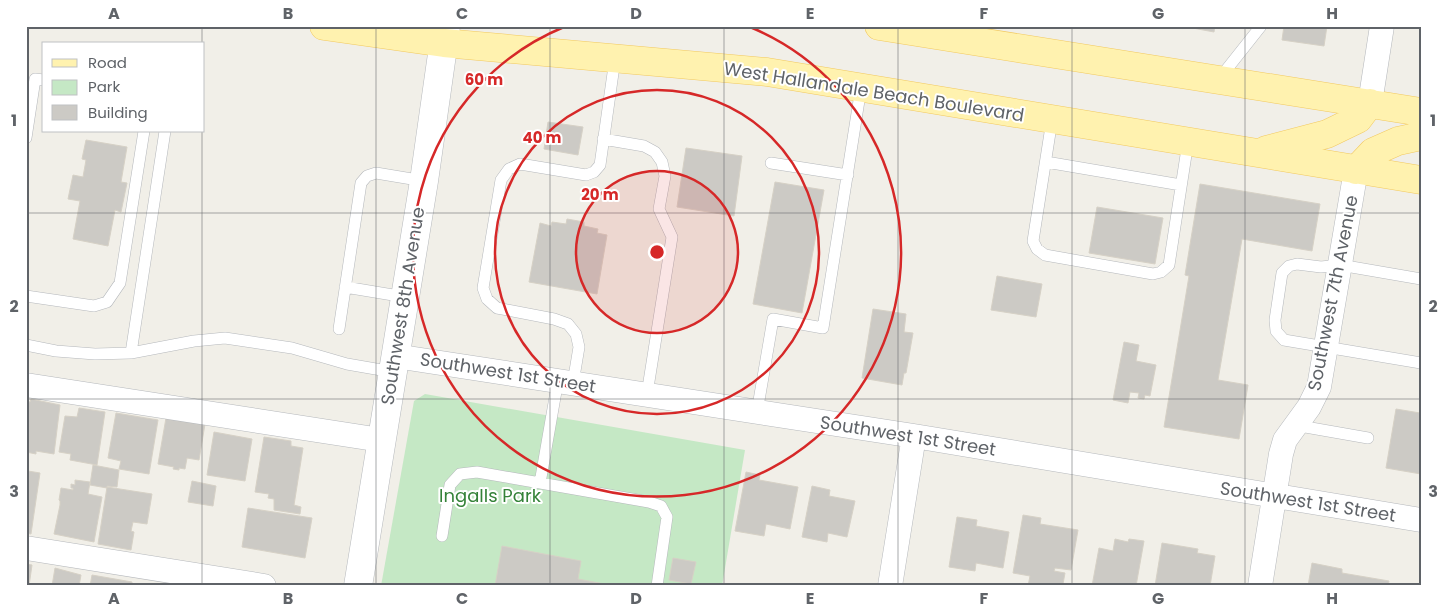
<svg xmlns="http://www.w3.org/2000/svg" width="1447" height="612" font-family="Poppins,sans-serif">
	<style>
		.green { fill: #c5e8c5 }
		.building { fill: #cccac5; stroke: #d6d1c6 }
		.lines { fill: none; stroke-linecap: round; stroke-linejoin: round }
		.service-casing { stroke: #b5b8bc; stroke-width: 12 }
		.minor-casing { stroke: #b5b8bc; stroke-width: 25 }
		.tertiary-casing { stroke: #b5b8bc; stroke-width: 29 }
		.primary-casing { stroke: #f2c960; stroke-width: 29 }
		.service { stroke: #fff; stroke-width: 11 }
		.minor { stroke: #fff; stroke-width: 24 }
		.tertiary { stroke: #fff; stroke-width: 28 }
		.primary { stroke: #fff2af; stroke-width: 28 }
		.grid { fill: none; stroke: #5f6368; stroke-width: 1; stroke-opacity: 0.55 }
		.ring { fill: none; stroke: #d62828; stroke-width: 2.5 }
		.labels { text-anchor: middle; stroke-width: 4; stroke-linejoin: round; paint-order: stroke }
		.street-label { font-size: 18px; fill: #5f6368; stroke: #fff }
		.park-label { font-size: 18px; fill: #348238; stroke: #fff }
		.centre { fill: #d62828; stroke: #fff; stroke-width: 2.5 }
		.ring-label { font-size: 15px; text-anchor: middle; font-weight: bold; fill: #d62828; stroke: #fff; stroke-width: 4; stroke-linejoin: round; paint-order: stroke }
		.neatline { fill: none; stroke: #5f6368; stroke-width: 2 }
		.grid-label { font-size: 16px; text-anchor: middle; font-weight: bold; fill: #5f6368 }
	</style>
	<rect width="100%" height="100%" fill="#f1efe8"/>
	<path class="green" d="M425,394L745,450L722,586H381L414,401Z"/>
	<path class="building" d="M1182,26H1215L1214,32Z
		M1284,26H1327L1324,46L1282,40Z
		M548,122L583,127L578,155L544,149Z
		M86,140L127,147L121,182L127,183L121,212L115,210L108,246L73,239L80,201L68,199L73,175L83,177L86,160L82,159Z
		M686,148L742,156L734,216L677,207Z
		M775,182L824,190L802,313L753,304Z
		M1200,184L1320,204L1312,251L1242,239L1218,380L1248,385L1239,439L1164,427L1189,276L1185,275Z
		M1097,207L1163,218L1155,264L1089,253Z
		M567,219L584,222V226L598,229L597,233L607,235L597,294L529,282L540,223L551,226L552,222L566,224Z
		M997,276L1042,284L1036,317L991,310Z
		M873,309L906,314L904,332L913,333L906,373H904L902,385L862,378Z
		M1124,342L1139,345L1136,361L1156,365L1150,396L1145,395L1144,399L1138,398L1139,393L1130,392L1128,403L1113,400Z
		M31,399L60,405L54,454L36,451V454L26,452V402H30Z
		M79,408L105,412L97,465L70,460L71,454L59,452L65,416L77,417Z
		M1396,409L1420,413L1421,411V474L1386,468Z
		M116,413L158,420L149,474L119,469L121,461L108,458Z
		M166,418L205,424L199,460L187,458L185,469L179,468V470L173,469L174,467L158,464Z
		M214,432L252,439L245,481L207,475Z
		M264,437L291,441V446L303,448L294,505L301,507L300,514L274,510V499L268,498L269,494L255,492Z
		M93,465L119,470L117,487L107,486V488L90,485Z
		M28,471L40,473L31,534L26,533Z
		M746,472L760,475L759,480L798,487L790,529L766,524L764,536L735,531Z
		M75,480L90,482L88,494L102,497L94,542L54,534L60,505V501L59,500L61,488L73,490V488H71V484L75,485Z
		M192,481L216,486L213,506L188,502Z
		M812,486L830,490L829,496L855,501L847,537L828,533L827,542L802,537Z
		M107,487L152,494L147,524L133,522L131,531L134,532L131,550L98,544Z
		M248,508L312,518L305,558L242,547Z
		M1023,515L1041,518L1040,524L1078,530L1071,570L1055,568L1054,571L1065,573L1063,584L1068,586H1028L1030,576L1013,573Z
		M957,517L977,520L976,526L1009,532L1003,568L976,563L975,571L949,567Z
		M1115,539L1128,542L1129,539L1144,541L1136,586H1092L1099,548L1113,551Z
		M1162,543L1198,549L1197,553L1215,556L1210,586H1155Z
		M502,546L581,561L578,579L615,586H495Z
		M673,558L696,562L691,584L669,580Z
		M1312,563L1342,569V573L1389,581L1388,586H1308Z
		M26,564L32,565L29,586H26Z
		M55,568L81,575L79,586H52Z
		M92,575L132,582V586H90Z"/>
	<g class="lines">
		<defs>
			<path id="service" d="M1219,79L1261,26
				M1052,120L1033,241L1037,249L1045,255L1153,274L1161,272L1169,265L1188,142
				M26,138L35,79L44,80
				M603,139L644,146L655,152L662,162L665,176L659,209L672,237L647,394
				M1046,162L1181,185
				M771,163L848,175
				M1421,279L1340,265L1321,267L1297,264L1289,266L1282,273L1275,320L1276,331L1284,340L1421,363
				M345,287L405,297
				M26,296L94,306L107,302L120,283L144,131
				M339,329L361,183L367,176L376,173L424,181
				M26,345L56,351L95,354L131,353L194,341L225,338L292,348L347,364L393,372
				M131,353L165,131
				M573,383L579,347L576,334L568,324L554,319L497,308L487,299L483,288L501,180L509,169L520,164L586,175L594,172L600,165L615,59
				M757,412L773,319L823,328L861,88
				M1294,425L1368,438
				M540,483L558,380
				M442,536L450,485L460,474L477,472L649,502L661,506L667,517L657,586"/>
			<path id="minor" d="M1370,103L1382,26
				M395,356L914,436L1421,520
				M26,385L381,440
				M26,548L264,586
				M890,586L914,436
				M1260,586L1281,454L1285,440L1309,407L1319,387L1356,170"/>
			<path id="tertiary" d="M358,586L424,181L446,26"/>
			<path id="primary" d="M324,26L444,43L767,72L1421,180
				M879,26L1421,112
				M1266,150L1327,134L1358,119L1370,103
				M1356,170L1373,152L1398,141L1421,136"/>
		</defs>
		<use href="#service" class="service-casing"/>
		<use href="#minor" class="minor-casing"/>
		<use href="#tertiary" class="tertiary-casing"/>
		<use href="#primary" class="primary-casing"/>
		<use href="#service" class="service"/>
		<use href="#minor" class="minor"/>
		<use href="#tertiary" class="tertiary"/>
		<use href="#primary" class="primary"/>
	</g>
	<path class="grid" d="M202,26V44M376,26V586M550,26V586M724,26V586M898,26V586M1072,26V586M1245,26V586M202,131V586M26,213H1421M26,399H1421"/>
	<circle cx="657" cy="252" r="81" fill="#d62828" fill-opacity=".12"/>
	<g class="ring">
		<circle cx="657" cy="252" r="81"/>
		<circle cx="657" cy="252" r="162"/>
		<path d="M750 27A244 244 0 1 1 564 27"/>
	</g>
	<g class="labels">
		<g class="street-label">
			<text transform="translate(874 92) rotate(9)" y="6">West Hallandale Beach Boulevard</text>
			<text transform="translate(1333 293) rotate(-79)" y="6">Southwest 7th Avenue</text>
			<text transform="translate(403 306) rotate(-81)" y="6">Southwest 8th Avenue</text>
			<text transform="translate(508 373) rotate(9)" y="6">Southwest 1st Street</text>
			<text transform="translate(908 436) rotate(9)" y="6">Southwest 1st Street</text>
			<text transform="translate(1308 502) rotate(9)" y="6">Southwest 1st Street</text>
		</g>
		<g class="park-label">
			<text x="490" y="502">Ingalls Park</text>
		</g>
	</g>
	<circle cx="657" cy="252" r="8" class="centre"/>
	<g class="ring-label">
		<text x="484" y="85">60 m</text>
		<text x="542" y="143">40 m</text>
		<text x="600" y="200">20 m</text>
	</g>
	<rect width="1447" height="612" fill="none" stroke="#ffffff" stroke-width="55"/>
	<rect x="42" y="42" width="162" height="90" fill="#ffffff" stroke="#bfc1c3"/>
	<rect x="52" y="59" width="25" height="8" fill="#fff2af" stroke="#bfc1c3"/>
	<text x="88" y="68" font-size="15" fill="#5f6368">Road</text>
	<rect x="52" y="80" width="25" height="15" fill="#c5e8c5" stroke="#bfc1c3"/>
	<text x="88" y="92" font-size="15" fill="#5f6368">Park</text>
	<rect x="52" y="105" width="25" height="15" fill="#cccac5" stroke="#bfc1c3"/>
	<text x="88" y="118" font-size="15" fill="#5f6368">Building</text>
	<rect x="28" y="28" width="1392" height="556" class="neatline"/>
	<g class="grid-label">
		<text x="114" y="19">A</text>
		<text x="288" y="19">B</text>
		<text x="462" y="19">C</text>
		<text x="636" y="19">D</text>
		<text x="810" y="19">E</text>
		<text x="984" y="19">F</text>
		<text x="1158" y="19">G</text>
		<text x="1332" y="19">H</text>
		<text x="14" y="126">1</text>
		<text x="1433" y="126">1</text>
		<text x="14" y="312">2</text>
		<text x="1433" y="312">2</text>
		<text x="14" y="497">3</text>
		<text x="1433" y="497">3</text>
		<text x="114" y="604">A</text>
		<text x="288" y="604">B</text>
		<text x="462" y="604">C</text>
		<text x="636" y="604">D</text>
		<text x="810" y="604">E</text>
		<text x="984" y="604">F</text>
		<text x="1158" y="604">G</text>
		<text x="1332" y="604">H</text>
	</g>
</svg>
